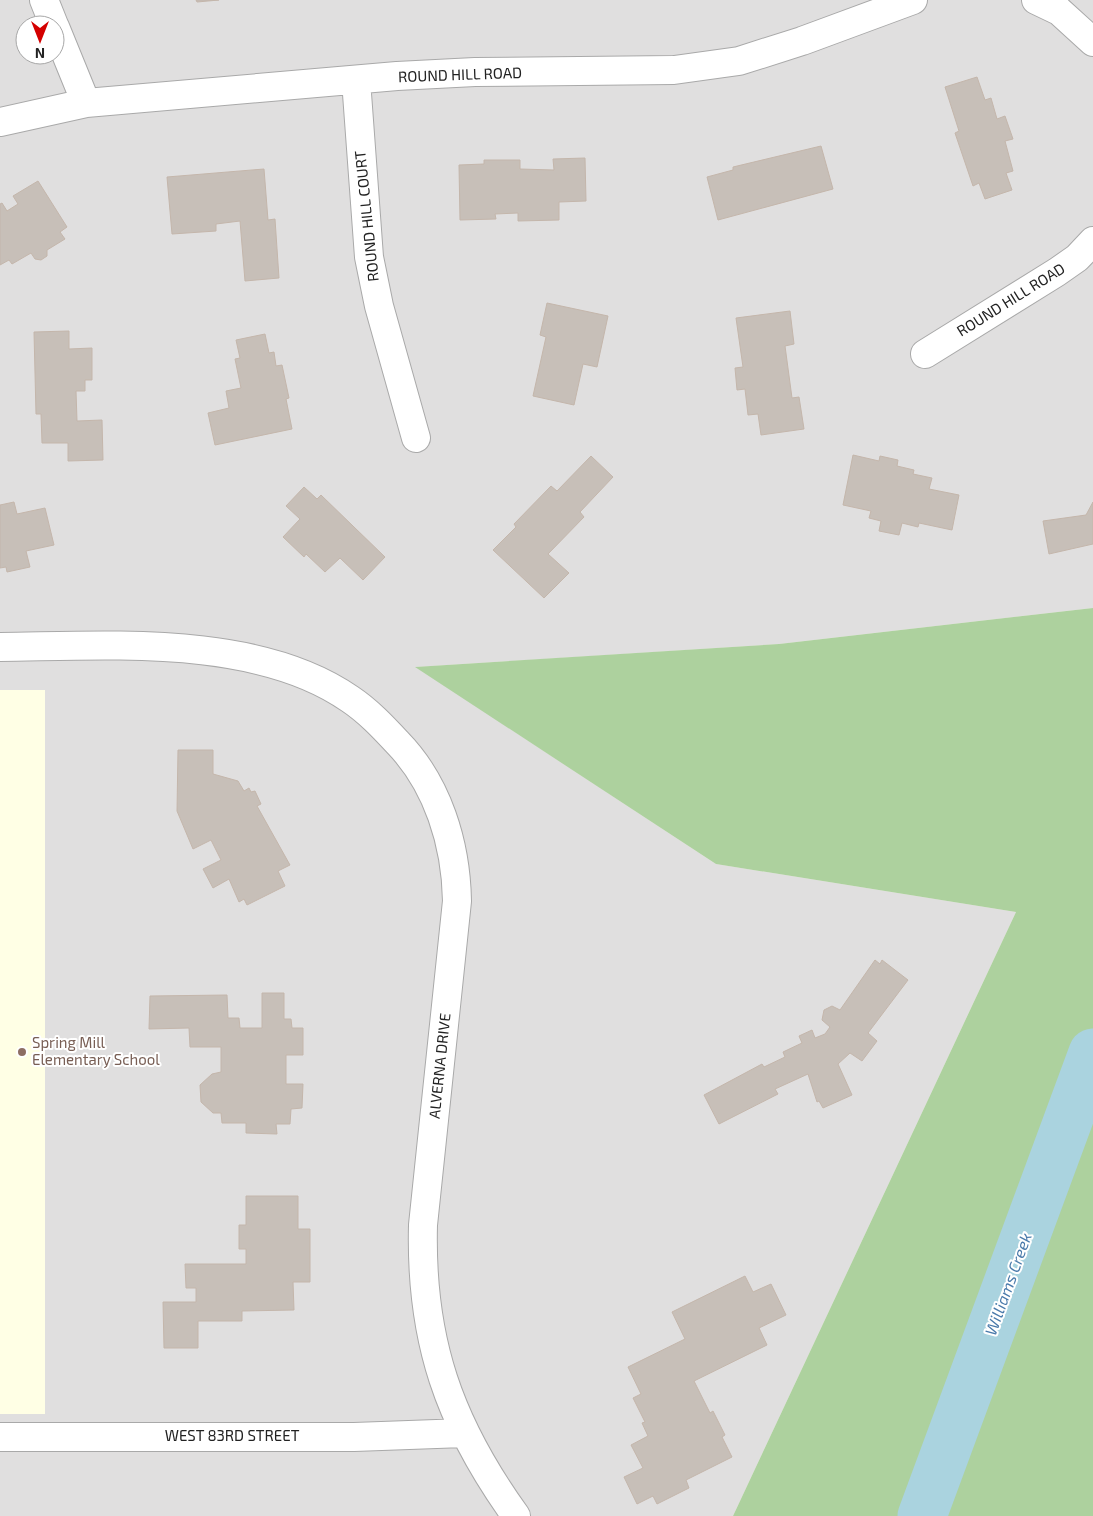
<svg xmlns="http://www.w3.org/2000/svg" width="1093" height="1516" font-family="'Exo 2',sans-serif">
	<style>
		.residential { fill: #e0dfdf; fill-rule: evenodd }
		.education { fill: #ffffe5 }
		.forest { fill: #add19e }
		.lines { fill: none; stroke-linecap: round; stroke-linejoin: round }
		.river { stroke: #aad3df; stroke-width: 49 }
		.building { fill: #c7bfb8; stroke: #c4b6ab }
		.street-casing { stroke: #a9a9a9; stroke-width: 30 }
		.street { stroke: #fff; stroke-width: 28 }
		.education-dot { fill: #8d6e63; stroke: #fff; stroke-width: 2 }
		.labels { text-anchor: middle; stroke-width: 4; stroke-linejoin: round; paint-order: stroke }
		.street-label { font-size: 15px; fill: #222; stroke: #fff }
		.education-label { font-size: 15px; fill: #785e54; stroke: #fff; text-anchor: start }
		.water-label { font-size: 16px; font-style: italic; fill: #4a7aab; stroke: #fff }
	</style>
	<rect width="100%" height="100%" fill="#f2efe9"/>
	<path class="residential" d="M0,0H1093V608L779,644L416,667L716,864L1016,912L733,1516H0V1414L45,1413V691L0,690ZM25,25H55V55H25Z"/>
	<path class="education" d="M45,690V1414H0V690Z"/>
	<path class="forest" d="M1093,608V1516H733L1016,912L716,864L415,667L779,644Z"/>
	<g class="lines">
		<path class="river" d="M922,1516L1093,1053"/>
	</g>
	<path class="building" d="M196,0H219L197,2Z
		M977,77L985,100L991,98L997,119L1005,116L1013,139L1005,141L1013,171L1006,173L1012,190L985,199L979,183L973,186L955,133L959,131L945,87Z
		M821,146L833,189L718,220L707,177L733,170V167Z
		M585,158L586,201L559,202V220L518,221V213L495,214L496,219L460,220L459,165L484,164V160H520V169L554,170L553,159Z
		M264,169L268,220L275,219L279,278L245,281L240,221L216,224V231L172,234L167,177Z
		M38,181L67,227L60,232L65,239L47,250V256L41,260L35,259L31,253L12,264L9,260L0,265V204L2,203L7,211L18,204L13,196Z
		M547,303L608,316L597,367L583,364L574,405L533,396L546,337L540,335Z
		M790,311L794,344L785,346L792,398L799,397L804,429L761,435L758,414L748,415L745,389L737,390L735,368L743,367L736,318Z
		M69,331V349L92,348V380H85V391H76L77,421L102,420L103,460L68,461V443H42L41,414H36L34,332Z
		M265,334L269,353L274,352L276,366L282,365L289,398L286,399L292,429L215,445L208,413L229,408L226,391L241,388L235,359L240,358L236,340Z
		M853,455L879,461L880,456L898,460L897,466L914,470L913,474L932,478L929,489L959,495L952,530L919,523L918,527L902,523L899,535L879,531L881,521L869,518L871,511L843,505Z
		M591,456L613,477L580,512L584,517L548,554L569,573L544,598L493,550L516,527L514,524L551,486L557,491Z
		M304,487L317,499L321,495L385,557L363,580L340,558L325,572L306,554L304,557L283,537L300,519L286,506Z
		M14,502L17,514L45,508L54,545L26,551L30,567L7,572L6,567L0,568V505Z
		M1093,502V544L1049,554L1043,521L1086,515Z
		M178,750H213V774L238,781L244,791L249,788L251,792L255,791L261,804L257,806L290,865L278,871L285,886L247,905L244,899L239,902L229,879L213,888L203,869L221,860L211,840L193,849L177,811Z
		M875,960L880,964L882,960L908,980L868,1033L877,1041L862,1061L850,1053L838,1064L852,1095L823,1108L819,1101L817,1102L808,1074L775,1089L778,1094L719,1124L704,1095L762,1064L764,1067L785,1057L783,1052L802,1043L799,1036L812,1030L815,1038L825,1034L830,1027L822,1020L824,1010L832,1006L840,1010Z
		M262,993H284V1019H291L292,1028H303V1055H286V1084H303L302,1108L291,1109L290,1124H276L277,1134L246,1133V1123H222L221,1113H213L201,1102L200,1085L212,1074L221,1072V1047H190L189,1028L149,1029L150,996L227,995L228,1018H239L240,1028H262Z
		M246,1196H298V1229H310V1282H293L294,1310L242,1311V1321H198V1348H164L163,1302H196V1288H186L185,1264H246V1249H239V1225H246Z
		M745,1276L753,1292L771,1284L786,1315L759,1328L767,1345L694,1381L710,1413L713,1411L725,1435L722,1437L732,1457L686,1480L689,1488L657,1504L653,1496L637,1504L624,1477L643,1468L631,1445L648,1436L642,1423L645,1422L633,1398L641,1394L628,1367L685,1339L672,1312Z"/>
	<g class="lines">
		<defs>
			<path id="street" d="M44,0L54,25
				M1036,0L1059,11L1093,42
				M55,27L86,103
				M356,80L369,257L379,306L416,438
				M0,122L86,103L397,76L475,72L674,70L739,61L802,41L913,0
				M925,354L1057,272L1077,258L1093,241
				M0,647C108,646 257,634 350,699C368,711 383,727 397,742C438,784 456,844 457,901L423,1225C420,1340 449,1423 516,1516
				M0,1437H354L464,1433"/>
		</defs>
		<use href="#street" class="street-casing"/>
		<use href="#street" class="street"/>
	</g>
	<circle class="education-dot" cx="22" cy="1052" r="5"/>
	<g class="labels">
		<g class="street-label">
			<text transform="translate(460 75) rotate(-2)" y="5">ROUND HILL ROAD</text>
			<text transform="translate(367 216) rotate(-96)" y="5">ROUND HILL COURT</text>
			<text transform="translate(1011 300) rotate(-32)" y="5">ROUND HILL ROAD</text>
			<text transform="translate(440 1066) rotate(-84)" y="5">ALVERNA DRIVE</text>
			<text x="232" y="1441">WEST 83RD STREET</text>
		</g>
		<g class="education-label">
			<text x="32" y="1048">Spring Mill<tspan x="32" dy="17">Elementary School</tspan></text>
		</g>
		<g class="water-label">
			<text transform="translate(1008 1284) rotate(-70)" y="6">Williams Creek</text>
		</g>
	</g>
	<g transform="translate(40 40) rotate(180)"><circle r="24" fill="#ffffff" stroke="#a7a7a7"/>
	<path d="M0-4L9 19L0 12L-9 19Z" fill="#d40000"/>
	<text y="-8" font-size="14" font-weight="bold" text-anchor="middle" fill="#222222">N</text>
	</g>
</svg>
